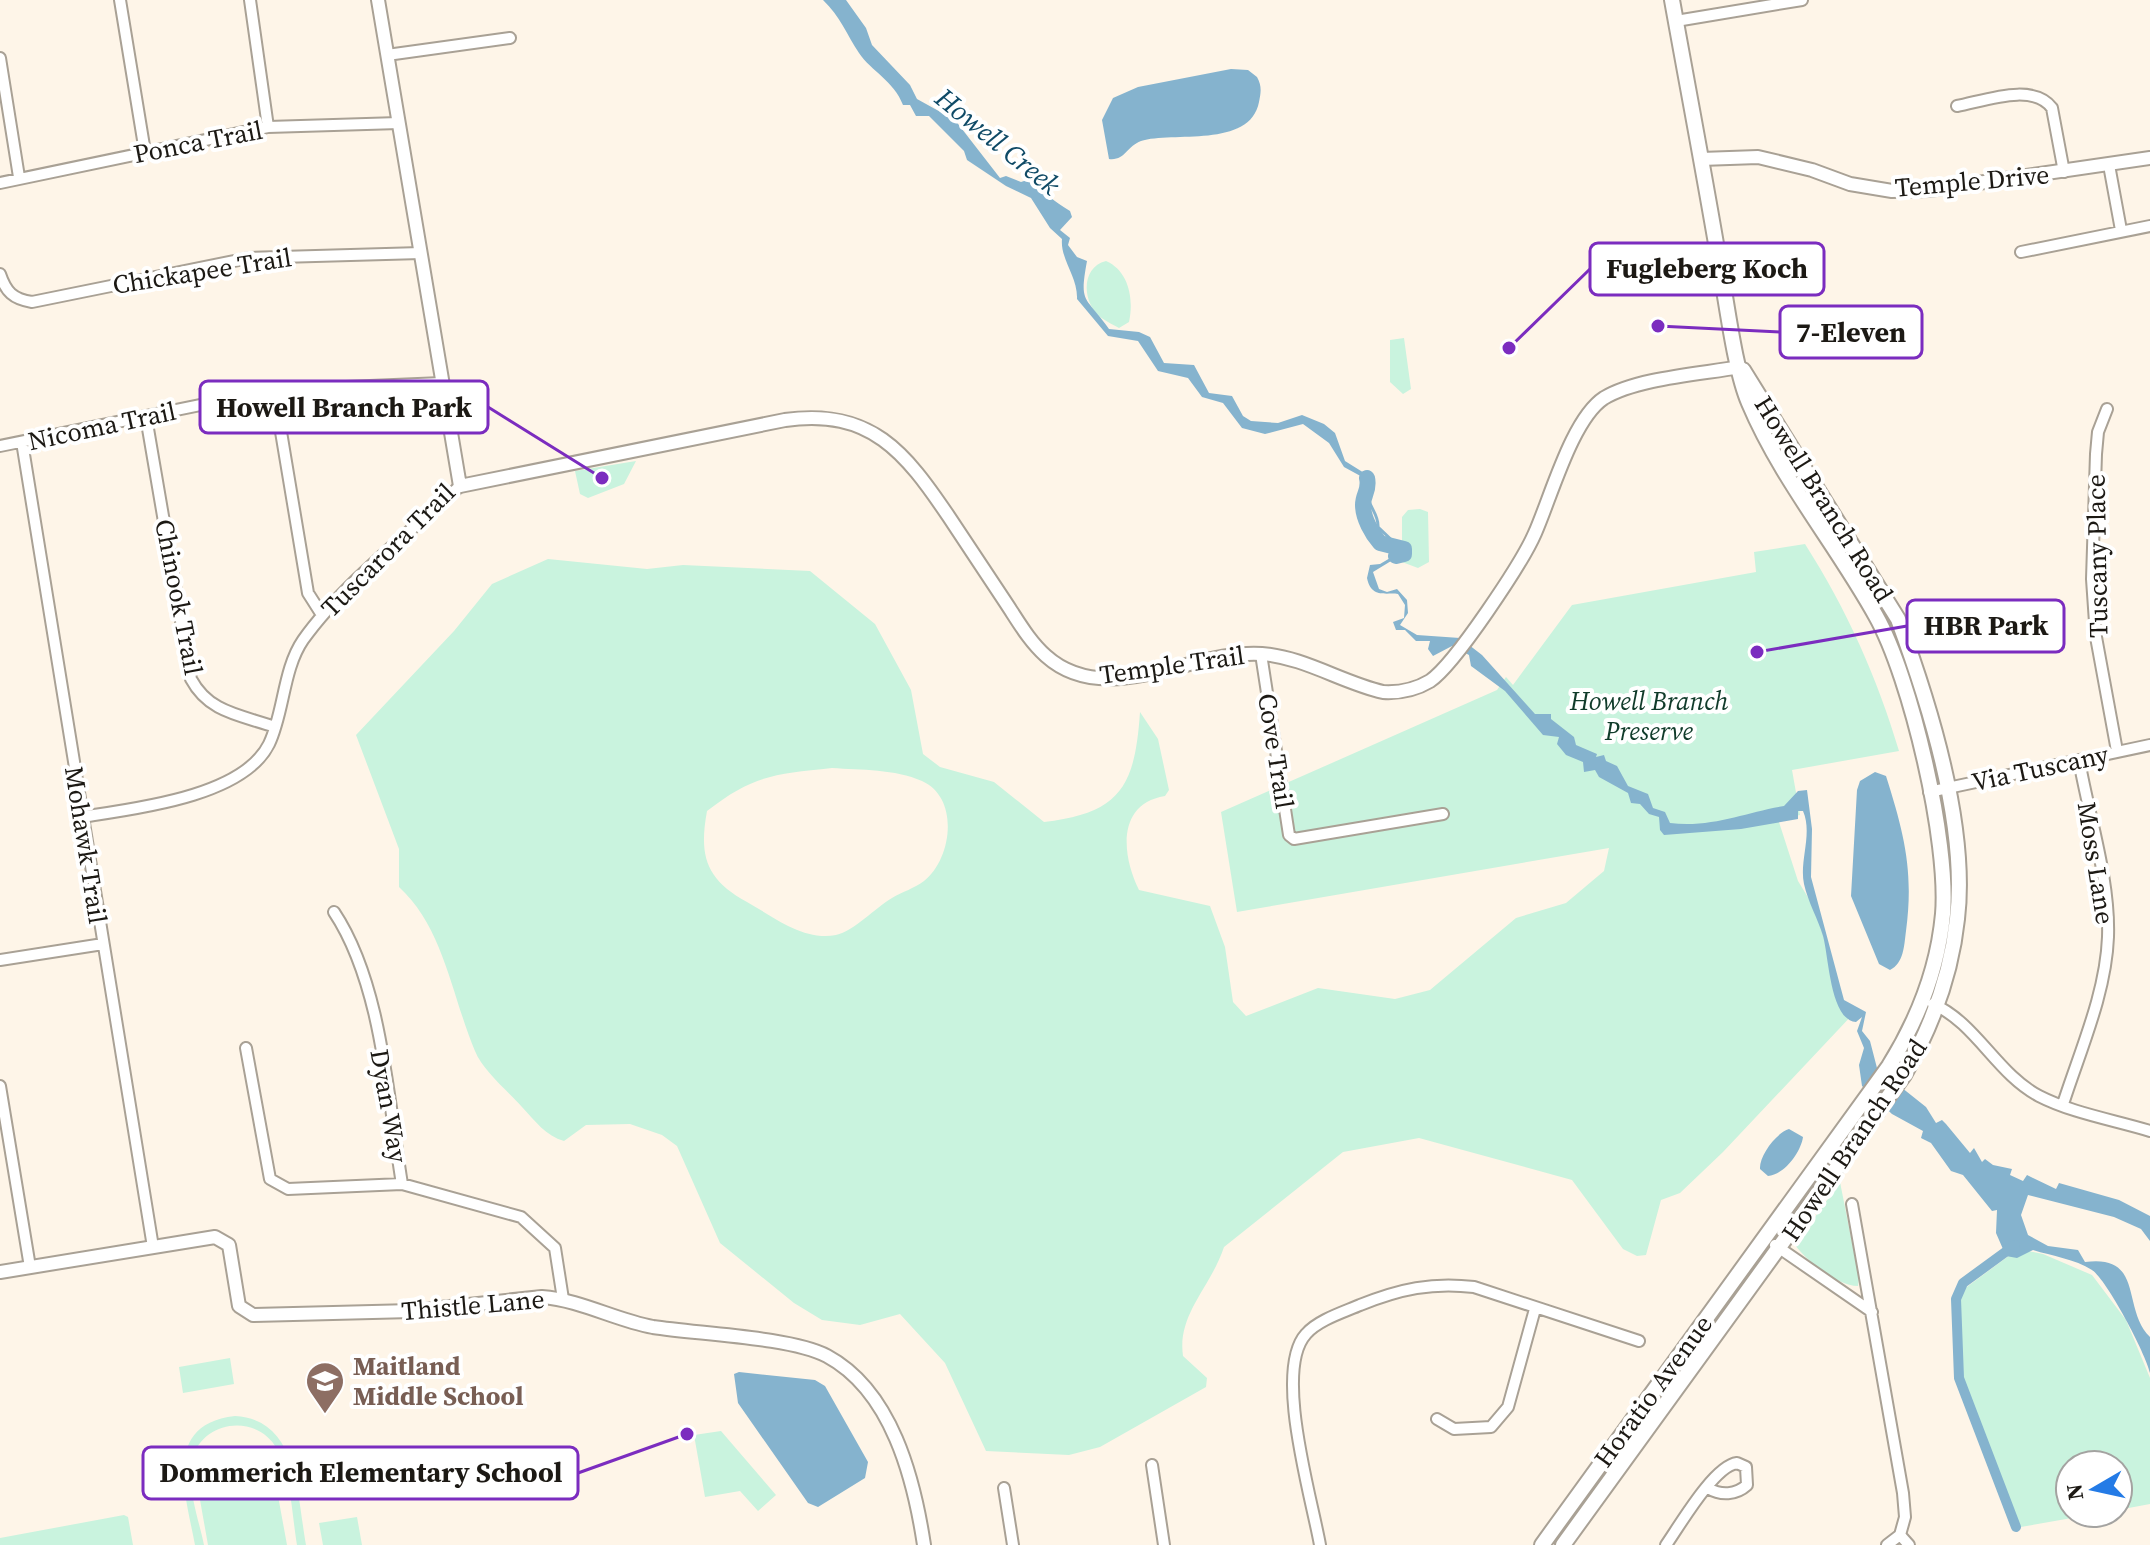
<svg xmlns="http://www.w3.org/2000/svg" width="2150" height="1545" font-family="'Source Serif 4',serif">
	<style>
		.green { fill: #c9f3de; fill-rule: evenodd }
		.water { fill: #85b3ce }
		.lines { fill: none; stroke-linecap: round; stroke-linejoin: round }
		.stream { stroke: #85b3ce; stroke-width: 3 }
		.canal { stroke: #85b3ce; stroke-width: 10 }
		.river { stroke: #85b3ce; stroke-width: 16 }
		.minor-casing { stroke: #a9a195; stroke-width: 14 }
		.tertiary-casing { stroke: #a9a195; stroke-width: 16 }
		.secondary-casing { stroke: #a9a195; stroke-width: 18 }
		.minor { stroke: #fff; stroke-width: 10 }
		.tertiary { stroke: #fff; stroke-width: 12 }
		.secondary { stroke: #fff; stroke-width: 14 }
		.labels { text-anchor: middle; stroke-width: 8; stroke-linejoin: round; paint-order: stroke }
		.street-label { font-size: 26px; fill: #1c1914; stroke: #fff }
		.park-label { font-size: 26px; font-style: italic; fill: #103b2a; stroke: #fff }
		.education-label { font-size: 26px; font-weight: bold; fill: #785e54; stroke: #fff; text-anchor: start }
		.water-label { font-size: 28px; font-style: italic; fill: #0f4a66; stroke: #fff }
		.leader { fill: none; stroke: #7b2cbf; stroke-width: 3 }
		.callout-dot { fill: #7b2cbf; stroke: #fff; stroke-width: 3 }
		.callout { fill: #fff; stroke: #7b2cbf; stroke-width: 3 }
		.callout-label { font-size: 28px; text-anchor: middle; font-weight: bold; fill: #1c1914 }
	</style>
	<rect width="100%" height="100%" fill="#fef5e8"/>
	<path class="green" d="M1106,261C1129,271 1134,299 1129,322L1119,328C1112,324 1103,320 1097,314C1082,298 1082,267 1106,261Z
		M1404,338L1411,389L1403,394L1390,382V340Z
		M636,461L624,484L588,498L580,494L575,471Z
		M1420,509L1428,512L1429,562L1418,568L1402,562L1409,558L1410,548L1402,543V517L1408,510Z
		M1805,544C1847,610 1877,677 1899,751L1792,770L1800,815L1778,819L1798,881L1817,912L1840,999L1854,1013L1723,1152L1680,1193L1661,1200L1646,1255L1637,1256L1623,1249L1572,1180L1419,1138L1343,1152L1224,1247C1211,1287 1177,1314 1183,1356L1207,1378L1206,1387L1100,1447L1069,1455L986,1451L945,1363L900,1314L860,1325L822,1320L794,1303L720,1243L677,1146L662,1135L630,1124L586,1125L564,1141C546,1136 535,1121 522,1107C508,1091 483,1071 475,1051C452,997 444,928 399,887V849L356,735L454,631L492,584L548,559L647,569L683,565L810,571L875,624L911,690L923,754L940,767L994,782L1044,822C1121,813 1135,786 1140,712L1158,739L1169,790L1165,796C1116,804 1122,856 1139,890L1210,906L1225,947L1233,1002L1246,1016L1318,988L1395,999L1430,990L1516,918L1566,903L1604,871L1609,848L1237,912L1221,812L1497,690L1506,677L1513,685L1572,605L1756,572L1754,552ZM832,768C861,770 895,769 922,781C960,798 952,859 924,881C915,888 902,892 892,898C875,908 854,931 836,935C803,941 774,917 747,902C705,879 699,855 707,811C753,775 775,774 832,768Z
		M1840,1182L1859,1278L1858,1286C1837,1286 1807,1261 1795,1245Z
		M2018,1249L2043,1254L2092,1275L2126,1320L2150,1378V1504L2118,1510V1465H2070V1513H2100L2015,1528L1960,1379L1956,1295Z
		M230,1358L234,1384L183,1393L179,1367Z
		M235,1416C299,1419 297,1497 306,1545H297C292,1516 291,1475 277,1449C257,1413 202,1420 192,1460C186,1486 199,1520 204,1545H195C186,1496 161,1424 235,1416Z
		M721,1431L776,1495L758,1511L740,1491L705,1497L694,1435Z
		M270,1452L287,1545H208L194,1466Z
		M124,1515L128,1517L133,1545H0V1538Z
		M357,1517L362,1545H323L319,1523Z"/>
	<path class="water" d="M823,0H846L866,28L872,45L910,85L917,99L955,120L1000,178L1006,176L1021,182L1027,180C1044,192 1052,200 1070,211L1072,217L1060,230L1070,238L1068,245L1077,257L1087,261C1079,305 1085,295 1109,329L1139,332L1150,337L1164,363L1194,365L1209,393L1232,396L1243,416L1251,421L1278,423L1302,415L1324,424L1335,433L1345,461L1369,476L1370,497H1364L1366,479L1344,467L1329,443L1303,424L1265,434L1242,428L1223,403L1202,397L1188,378L1158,371L1138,341L1108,336L1077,299C1078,277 1060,259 1062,239L1050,228L1031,198L1006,186L967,160L964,151L929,116H916L910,105H903C894,81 871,71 859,53C847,35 840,16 823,0Z
		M1231,69L1248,70L1257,77C1262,86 1261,92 1259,102C1250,149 1172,131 1141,141C1127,146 1125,161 1109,159L1102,120L1113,98L1138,87Z
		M1400,543L1412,550L1402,562L1396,558L1373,572L1379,589L1387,592L1397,589L1407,600L1408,613L1400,625L1417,635L1460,638L1482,655L1535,714H1551V719L1574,737L1576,745L1597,754L1596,757L1604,755L1606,761L1617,766L1628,786L1648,794L1653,808L1665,812L1670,823C1713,828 1746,812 1784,806L1798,791L1807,790L1812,829L1811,877L1844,1000L1866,1012L1862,1031L1870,1041L1877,1068L1926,1107L1936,1123L1942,1120L1946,1124L1970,1153L1974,1148L1982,1162L1985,1159L1993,1165L2012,1169L2010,1175L2023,1181L2027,1175L2056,1189L2059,1183L2119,1200L2150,1216V1241L2141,1229L2114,1217L2028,1195L2021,1215L2028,1235L2048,1246L2078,1250L2085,1262C2145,1254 2121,1309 2150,1337V1373C2146,1354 2107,1280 2092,1270C2075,1259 2052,1256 2033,1250L2017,1258L2006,1256L1996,1233L1997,1210L1992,1211L1963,1175L1951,1171L1931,1143L1921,1138L1923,1131L1892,1114L1862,1086L1859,1065L1864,1048L1857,1031L1862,1017L1856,1022C1830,1020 1829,957 1823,936C1818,919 1808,902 1804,884C1799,861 1813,834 1803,811H1798V819L1741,829L1664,835L1660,830L1659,817L1649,814L1640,804L1631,803L1628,793L1599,777L1595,770L1584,772L1583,762L1566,755L1557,744L1559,737L1543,735L1505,691L1471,666L1469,655L1452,646L1433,656L1428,649L1430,641H1416L1405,630H1396L1393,622L1404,618L1405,605L1398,594C1387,592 1371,599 1367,578L1370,565L1380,564L1402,551L1396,549Z
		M1875,772L1886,776C1904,833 1914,871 1906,931C1904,946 1904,963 1890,970L1879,964L1851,896L1857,790L1860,781Z
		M1789,1129L1803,1137C1801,1152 1784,1175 1768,1176L1760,1169C1759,1156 1776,1133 1789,1129Z
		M739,1372L815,1380L825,1386L868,1462L865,1478L818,1507L808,1503L738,1403L734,1374Z"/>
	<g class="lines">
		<path class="stream" d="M1369,493C1366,505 1379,513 1378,527L1399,547"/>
		<path class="canal" d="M2015,1245L1963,1283L1956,1299L1959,1378L2016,1527"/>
		<path class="river" d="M1367,478C1370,490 1363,494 1363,505C1363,518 1372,534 1380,543L1404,549V554L1396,556"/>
		<defs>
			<path id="minor" d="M120,0L145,152
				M250,0L268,127
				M1676,21L1802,0
				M387,55L510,38
				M0,58L19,177
				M1957,106C1984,101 2033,82 2052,108L2064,172
				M2109,165L2121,230
				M0,183L268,127L399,123
				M2021,252L2150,226
				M0,274C6,292 13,299 32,302L249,258L421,253
				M274,390L308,593L322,615
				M2107,409L2098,432L2096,454L2092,579L2096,637L2117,751
				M146,417L191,679C209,713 241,715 275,727
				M22,442L153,1247
				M0,446L274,390L442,383
				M1261,654L1289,835L1294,839L1443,814
				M1929,792L2150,745
				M81,817C133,809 243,797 269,744C284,713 283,669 303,640C343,584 409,533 460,486
				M334,912C382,984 388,1100 402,1184
				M0,960L103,944
				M1933,1004C1976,1023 1997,1074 2039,1096C2072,1113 2114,1120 2150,1131
				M246,1048L270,1179L288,1189L402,1184L521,1217L555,1248L563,1299
				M0,1086L30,1267
				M2063,1104C2080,1051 2106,993 2108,937C2110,879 2089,817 2079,760
				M1852,1204L1903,1493L1905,1517L1900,1535
				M1775,1245L1872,1312
				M1437,1419L1454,1429L1491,1427L1508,1407L1535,1309
				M1152,1465L1164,1545
				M1004,1488L1013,1545
				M1900,1535L1909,1545
				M1320,1545C1312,1499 1273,1370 1306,1334C1318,1320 1344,1312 1360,1305C1400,1289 1432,1282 1474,1287L1639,1341
				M1666,1545C1680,1525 1714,1466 1737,1463L1746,1467L1747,1485C1736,1495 1721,1496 1708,1488
				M1887,1545L1900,1535"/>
			<path id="tertiary" d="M378,0L460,486L785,420C871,408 905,452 949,517C968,546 987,574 1006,603C1018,621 1029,641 1046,656C1106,710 1193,649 1262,654C1304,657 1343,683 1383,692C1401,693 1415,690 1430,681C1455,664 1522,563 1535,533C1551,497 1572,419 1604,398C1637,378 1701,374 1740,367
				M1701,159L1758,157L1812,170L1850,184L1892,191L1929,190L2150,158
				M0,1272L215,1237L229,1245L239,1306L253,1315L412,1311L542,1297C581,1300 615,1320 653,1327C698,1334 791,1337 827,1356C892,1391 914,1479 924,1545"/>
			<path id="secondary" d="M1542,1545L1889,1066C1917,1021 1938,968 1943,914C1949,842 1911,678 1876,616C1836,544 1781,479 1749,403C1735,371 1727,304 1720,267C1705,178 1688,89 1672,0
				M1563,1545L1904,1075C1932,1026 1951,976 1957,919C1968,827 1930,705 1898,619L1743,370"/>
		</defs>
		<use href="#minor" class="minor-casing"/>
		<use href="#tertiary" class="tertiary-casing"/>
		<use href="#secondary" class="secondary-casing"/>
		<use href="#minor" class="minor"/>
		<use href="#tertiary" class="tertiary"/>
		<use href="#secondary" class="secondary"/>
	</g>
	<defs>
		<symbol id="school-pin" viewBox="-11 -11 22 30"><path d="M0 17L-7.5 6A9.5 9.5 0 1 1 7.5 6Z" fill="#8d6e63" stroke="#fff"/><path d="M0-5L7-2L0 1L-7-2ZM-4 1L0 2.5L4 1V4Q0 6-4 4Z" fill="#fff"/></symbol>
	</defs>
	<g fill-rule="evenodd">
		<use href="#school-pin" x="303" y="1359" width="44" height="60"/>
	</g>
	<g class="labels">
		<g class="street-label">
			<text transform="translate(198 142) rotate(-11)" y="9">Ponca Trail</text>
			<text transform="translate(1972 181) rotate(-5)" y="9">Temple Drive</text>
			<text transform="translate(202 271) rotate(-9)" y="9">Chickapee Trail</text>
			<text transform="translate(102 426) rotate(-12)" y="9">Nicoma Trail</text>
			<text transform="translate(1824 499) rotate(58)" y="9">Howell Branch Road</text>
			<text transform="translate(388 550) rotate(-45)" y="9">Tuscarora Trail</text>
			<text transform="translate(2097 556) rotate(-91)" y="9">Tuscany Place</text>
			<text transform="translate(179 597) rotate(79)" y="9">Chinook Trail</text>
			<text transform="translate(1172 665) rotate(-8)" y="9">Temple Trail</text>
			<text transform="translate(1276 751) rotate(81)" y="9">Cove Trail</text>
			<text transform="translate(2040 768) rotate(-12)" y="9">Via Tuscany</text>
			<text transform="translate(86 845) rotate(81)" y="9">Mohawk Trail</text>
			<text transform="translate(2096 863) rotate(81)" y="9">Moss Lane</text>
			<text transform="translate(389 1106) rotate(80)" y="9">Dyan Way</text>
			<text transform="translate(1854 1140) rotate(-56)" y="9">Howell Branch Road</text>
			<text transform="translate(473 1305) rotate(-5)" y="9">Thistle Lane</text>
			<text transform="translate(1653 1391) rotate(-54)" y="9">Horatio Avenue</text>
		</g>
		<g class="park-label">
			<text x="1649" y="710">Howell Branch<tspan x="1649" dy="30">Preserve</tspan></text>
		</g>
		<g class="education-label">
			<text x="353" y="1375">Maitland<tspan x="353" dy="30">Middle School</tspan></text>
		</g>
		<g class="water-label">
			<text transform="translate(998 141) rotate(39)" y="10">Howell Creek</text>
		</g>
	</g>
	<path class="leader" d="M1509 348L1590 269M1658 326L1780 332M602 478L488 407M1757 652L1907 626M687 1434L578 1473"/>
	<g class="callout-dot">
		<circle cx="1509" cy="348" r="8"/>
		<circle cx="1658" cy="326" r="8"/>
		<circle cx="602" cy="478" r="8"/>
		<circle cx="1757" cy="652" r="8"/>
		<circle cx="687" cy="1434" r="8"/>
	</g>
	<g class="callout">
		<rect x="1590" y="243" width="234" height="52" rx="8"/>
		<rect x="1780" y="306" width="142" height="52" rx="8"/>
		<rect x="200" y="381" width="288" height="52" rx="8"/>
		<rect x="1907" y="600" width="157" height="52" rx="8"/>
		<rect x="143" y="1447" width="435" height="52" rx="8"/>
	</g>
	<g class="callout-label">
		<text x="1707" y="278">Fugleberg Koch</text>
		<text x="1851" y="342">7-Eleven</text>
		<text x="344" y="417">Howell Branch Park</text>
		<text x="1986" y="635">HBR Park</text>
		<text x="361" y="1482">Dommerich Elementary School</text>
	</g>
	<g transform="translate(2094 1489) rotate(261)"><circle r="38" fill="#ffffff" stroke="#a4a3a1" stroke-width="2"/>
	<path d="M0-6L14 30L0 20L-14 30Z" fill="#247be6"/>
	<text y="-12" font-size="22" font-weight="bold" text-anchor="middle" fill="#1c1914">N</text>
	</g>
</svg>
